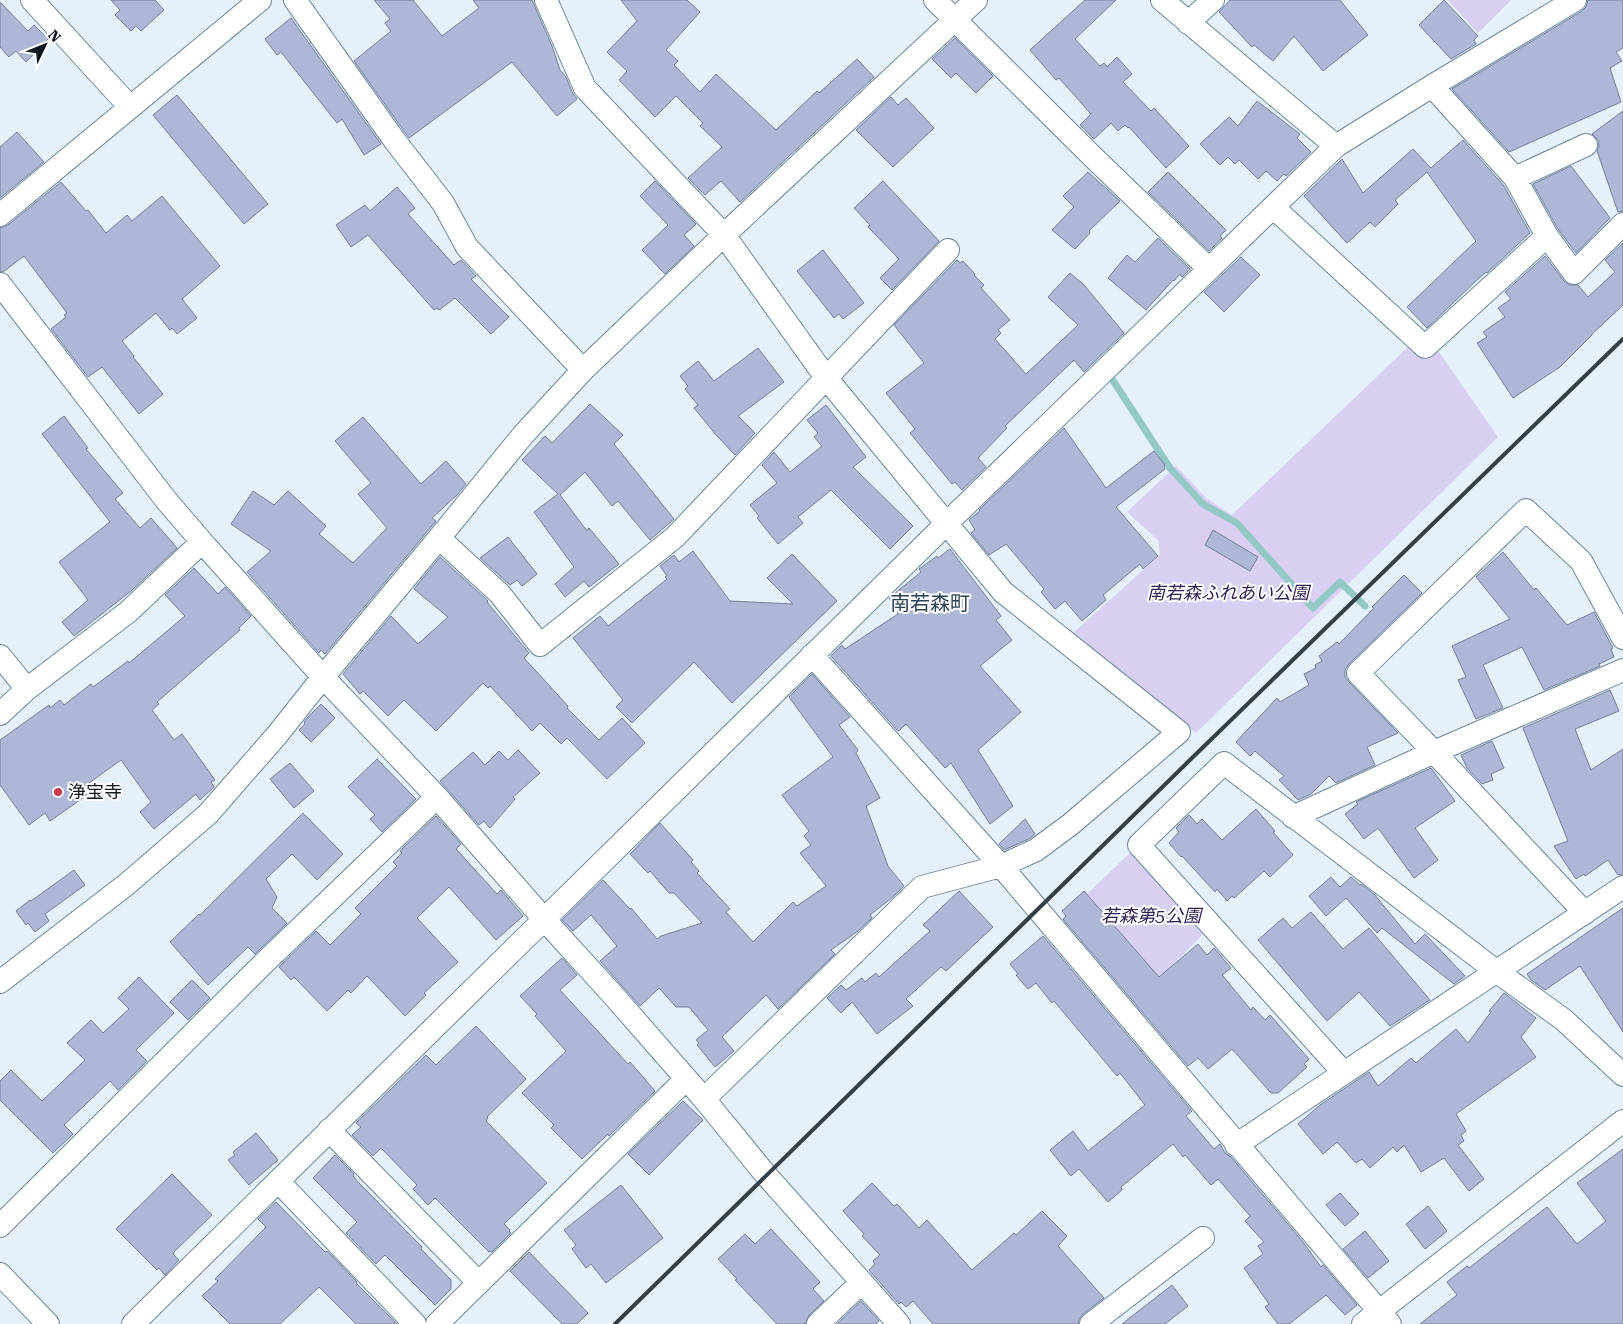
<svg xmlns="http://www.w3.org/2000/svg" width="1623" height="1324" font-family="'Roboto Serif','Noto Sans JP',serif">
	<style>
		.green { fill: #d8cff1 }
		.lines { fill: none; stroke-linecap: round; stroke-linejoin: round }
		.stream { stroke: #92c9c6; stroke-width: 7 }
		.building { fill: #aeb7d5; stroke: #757e99 }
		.minor-casing { stroke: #6e869b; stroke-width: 24 }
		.minor { stroke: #fff; stroke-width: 22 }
		.rail { stroke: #353f47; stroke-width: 4 }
		.poi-dot { fill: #cb3b50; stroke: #fff; stroke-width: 2 }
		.labels { text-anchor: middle; stroke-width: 4; stroke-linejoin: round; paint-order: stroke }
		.park-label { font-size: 18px; font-style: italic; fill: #311f50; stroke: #fff }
		.poi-label { font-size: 18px; fill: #0f1820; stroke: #fff; text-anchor: start }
		.quarter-label { font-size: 20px; fill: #2c4355; stroke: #fff }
	</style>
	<rect width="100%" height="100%" fill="#e5f0fa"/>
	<path class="green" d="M1448,0H1511L1478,33Z
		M1411,344L1423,357L1439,352L1498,437L1196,733L1072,634L1160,555L1158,540L1127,512L1176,466L1206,498L1232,515Z
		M1135,848L1208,929L1160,978L1087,894Z"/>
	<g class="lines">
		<path class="stream" d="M1112,379L1170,468L1203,504L1237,523L1313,608L1340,582L1365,606"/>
	</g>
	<path class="building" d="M111,0H155L164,10L141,31L136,26L131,31L115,15L120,10Z
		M374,0H413L442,36L479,8L473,0H532L552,46L560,70L566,77L573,94L577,99L557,116L512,62L409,138L354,61L391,31L385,23L390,19Z
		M621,0H687L700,12L666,50L678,61L674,65L700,92L716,74L776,130L817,91L819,93L857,59L874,77L740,202L721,181L705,195L688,178L722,147L700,126L703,123L676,96L655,117L619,80L627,71L607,52L637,21Z
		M1085,0H1116L1075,39L1100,66L1104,63L1107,67L1117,57L1132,74L1123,82L1151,111L1154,108L1189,146L1166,168L1129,127L1128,128L1125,125L1118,131L1111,123L1094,139L1080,125L1091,114L1059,78L1056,80L1030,50Z
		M1230,0H1340L1368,35L1323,71L1294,36L1273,61L1254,45L1252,47L1219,12Z
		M1444,0L1478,36L1474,40L1476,44L1451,59L1419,25Z
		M1588,0H1623V48L1616,52L1622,61L1610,68L1621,102L1509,152L1452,89L1582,11L1586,7Z
		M0,2L28,31L34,25L48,39L26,62L16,51L9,57L0,47Z
		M291,18L381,144L364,155L342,119L337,123L281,52L277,55L265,39Z
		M955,38L993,76L976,93L956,73L951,78L932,59Z
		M177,95L268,204L244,224L153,115Z
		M891,97L898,105L906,98L934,128L893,167L856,130Z
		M1257,101L1300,134L1297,138L1311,152L1286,176L1284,174L1277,181L1266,171L1258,179L1239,160L1235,164L1228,157L1220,165L1200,144L1229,117L1238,126Z
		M1623,111V211L1618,212L1597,151L1599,146L1598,140L1592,134Z
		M17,132L44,162L0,198V147Z
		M1463,140L1504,186L1530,233L1487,273L1486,272L1477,280L1427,328L1407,307L1476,241L1427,172L1395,200L1398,204L1375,227L1370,222L1347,243L1304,196L1342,159L1363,193L1413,149L1431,168Z
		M1571,166L1610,218L1576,253L1558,229L1533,184Z
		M1088,172L1120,201L1089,231L1090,233L1075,249L1052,230L1074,207L1063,196Z
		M1168,172L1226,230L1220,236L1222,238L1209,251L1148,192Z
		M655,181L696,224L684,235L694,246L665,274L642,250L668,225L640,196Z
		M883,181L939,241L892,290L880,278L899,259L868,227L870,225L854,208Z
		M61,182L86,211L88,210L106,233L127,215L132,221L162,196L220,266L182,299L197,318L177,334L172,328L170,330L156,313L122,341L134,356L133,357L163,394L139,414L102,367L88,377L51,329L66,317L64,315L67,313L24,256L3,272L0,271V228L8,225Z
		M397,187L415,208L408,214L454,265L461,260L476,276L471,279L509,317L491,334L455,298L439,310L437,308L434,310L368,235L351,247L336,225L365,205L370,211Z
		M1158,238L1190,269L1182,277L1180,274L1174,281L1173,280L1146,310L1108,278L1127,255L1135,262Z
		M1623,243V305L1592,334V335L1560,367L1513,398L1477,343L1487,337L1483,332L1505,317L1498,308L1511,299L1505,292L1545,256L1564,281L1570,285H1578L1588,297L1615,272L1605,260Z
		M823,250L864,303L843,319L839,314L834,318L797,271Z
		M1241,257L1260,275L1224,312L1204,292Z
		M957,260L960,263L963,261L975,274L974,275L984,285L981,288L1010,320L998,330L1001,333L995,339L1026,374L1078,325L1048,297L1070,273L1084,285L1124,333L1084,372L1074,360L1005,426L1007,428L978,458L986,467L962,490L955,482L952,484L910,433L915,429L886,393L924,363L894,325Z
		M758,348L784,382L738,416L755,433L735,455L717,436L694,408L698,405L685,389L688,386L680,376L698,361L714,381Z
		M590,404L623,435L614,444L674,519L650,540L618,501L612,506L585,472L560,495L587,531L589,528L619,564L589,587L584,581L565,597L555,584L574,567L534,512L558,494L522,460L545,436L552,443Z
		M826,405L866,457L853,467L913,526L890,549L831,490L798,517L803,523L778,544L757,518L759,516L750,505L777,483L762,465L774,452L790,472L822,446L814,437L818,433L807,420Z
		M64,416L88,448L86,449L123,493L115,499L140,528L151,518L177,548L131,591L74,636L62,622L88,600L59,562L110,522L42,434Z
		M363,417L421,484L446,461L466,484L457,495L432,518L436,521L325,654L321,650L319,653L247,572L271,551L231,524L253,491L274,505L288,491L326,526L319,534L353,563L387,528L358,494L371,483L335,441Z
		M1064,428L1106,488L1154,451L1165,465L1164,467L1165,469L1116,507L1158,556L1143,569L1140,564L1103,595L1106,600L1082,621L1065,601L1055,609L1041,592L1044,589L1006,544L989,555L971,533L975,530L969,520L980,511L979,510Z
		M1213,530L1258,557L1250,571L1205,545Z
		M508,537L537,574L522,586L517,580L510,585L480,558Z
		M950,549L1001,616L996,620L1012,640L980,666L1021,712L978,750L1013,806L990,824L951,763L945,768L906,724L899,731L896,729L831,656L842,645L845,649L898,614L897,613L899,611L889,598L921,572L919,569L937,556L938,558Z
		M693,551L730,601L793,604L767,578L792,554L837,601L732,703L694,662L632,723L616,707L623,700L573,638L600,616L608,626L667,579L665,577L667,576L660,566L674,555L679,562Z
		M1503,552L1534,590L1536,588L1567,625L1594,612L1613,648L1611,649L1614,657L1599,664L1600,666L1544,690L1522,647L1483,665L1503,708L1476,719L1458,680L1466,677L1452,646L1510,619L1476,577Z
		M440,557L488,601L487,602L529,653L524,658L568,706L567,708L599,740L622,718L645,743L607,779L567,738L561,744L540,723L532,731L490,686L488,688L483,683L436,731L404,700L388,716L363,691L360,694L343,674L391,616L418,644L448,617L414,589Z
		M194,568L218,594L225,587L251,616L239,628L240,630L157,702L159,704L152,710L174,740L182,734L215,780L211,782L214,787L200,800L196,794L154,829L140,812L151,802L121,760L82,788L87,795L50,821L45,813L29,825L0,785V740L49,705L50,708L60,700L64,705L91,684L93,687L128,661L129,663L185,616L165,595Z
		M1404,575L1422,593L1349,664L1345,670V677L1349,682L1398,733L1367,747L1375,765L1336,783L1329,776L1311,794L1298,800L1279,780L1284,776L1255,751L1250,756L1236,742L1277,698L1280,702L1309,685L1304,674L1316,668L1315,665L1322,661L1319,656L1337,642L1339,644L1374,608L1372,607Z
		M812,674L850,717L839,725L858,750L856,753L880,798L866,806L888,866L904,886L893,897L870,915L872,918L858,931L831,950L835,954L778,1009L766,995L722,1037L734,1051L715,1067L697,1045L699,1043L696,1040L708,1030L689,1007H676L659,988L640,1006L600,961L617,946L591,915L573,931L562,920L603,880L630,909L631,908L657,939L661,936L702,923L674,893H669L650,871L648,873L630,854L660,823L693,860L691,862L699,871L697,873L730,909L726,912L753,942L793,902L797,906L826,886L800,853L811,845L804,836L809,831L782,795L833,757L789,697Z
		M1610,690L1619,711L1575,729L1591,770L1623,749V874L1618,875L1608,860L1585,876L1584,874L1576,879L1554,846L1568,841L1523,728Z
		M321,704L335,718L311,742L299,730L305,724L304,722L308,717Z
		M1492,741L1504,768L1491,774L1493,780L1482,784L1467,768L1461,755Z
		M518,750L540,773L513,797L515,799L490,828L484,821L479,825L440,781L473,752L485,765L499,751L508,760Z
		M377,759L416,799L382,832L370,819L375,815L348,787Z
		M290,763L314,791L294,808L270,779Z
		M1431,768L1455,801L1415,828L1438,860L1414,878L1378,828L1364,839L1345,814L1358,804L1356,802Z
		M1256,809L1275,831L1273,832L1293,855L1270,877L1264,871L1234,898L1232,896L1227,901L1217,889L1215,892L1182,856L1181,857L1169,843L1179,832L1176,828L1189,815L1197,824L1202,819L1222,840Z
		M303,813L343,854L317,880L292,854L266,879L277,897L272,908L287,923L255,954L248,947L208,985L170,942L199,914L200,915Z
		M436,816L461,844L456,849L497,894L501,890L523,916L496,940L449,887L417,918L458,962L424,993L426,995L405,1016L367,976L351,993L348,990L327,1011L294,977L291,980L279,967L316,931L330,945L361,914L355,908L397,866L393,862L402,853L400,851Z
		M1025,819L1035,834L1029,839L1004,850L999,844Z
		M74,870L85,885L45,914L49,921L35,932L28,923L26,925L16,911L30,900L31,901Z
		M1331,877L1340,887L1351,877L1360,885L1361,884L1374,894L1415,944L1425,934L1465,976L1454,984L1382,928L1377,933L1346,898L1326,916L1309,896Z
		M959,891L993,927L946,971L941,967L906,999L913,1006L877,1034L852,1002L841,1013L827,998L841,985L846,990L862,978L865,982L876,973L879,977L930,931L923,925Z
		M1084,891L1159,977L1198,944L1207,955L1214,948L1231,968L1222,975L1251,1010L1253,1007L1265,1020L1270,1015L1309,1059L1304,1064L1307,1067L1278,1093H1271L1232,1049L1208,1069L1198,1058L1188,1066L1063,919L1066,916L1062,911Z
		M1623,908V1032L1580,966L1545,990L1531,980L1527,974Z
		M1311,912L1343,949L1369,928L1430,1000L1390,1026L1359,992L1327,1021L1258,940L1283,918L1292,928Z
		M1043,936L1192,1111L1186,1116L1214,1149L1220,1144L1225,1153L1231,1157L1303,1242L1321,1267L1323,1265L1357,1305L1345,1315L1326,1295L1289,1324H1278L1265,1307L1269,1304L1244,1268L1263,1254L1258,1246L1264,1242L1245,1221L1250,1216L1218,1179L1211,1185L1185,1155L1183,1157L1173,1144L1121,1187L1122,1190L1108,1202L1079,1169L1071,1176L1050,1150L1073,1131L1088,1151L1145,1105L1120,1073L1117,1076L1054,1001L1052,1003L1036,983L1028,989L1016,975L1018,974L1010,964Z
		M562,958L577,975L560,990L628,1064L630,1062L655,1091L609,1136L608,1134L582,1159L551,1128L554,1125L522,1093L566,1051L535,1016L537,1014L520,996Z
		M139,977L174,1013L136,1050L147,1061L118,1090L110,1081L64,1125L73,1134L53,1153L0,1100V1081L11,1070L42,1101L85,1060L67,1043L91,1020L103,1033L129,1009L118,998Z
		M192,980L210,998L188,1020L170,1002Z
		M1504,993L1536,1018L1521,1037L1536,1057L1456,1114L1466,1131L1461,1135L1464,1141L1458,1145L1484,1179L1469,1191L1444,1158L1421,1172L1404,1145L1397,1152L1393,1147L1370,1168L1362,1159L1356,1163L1337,1142L1323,1154L1298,1124L1320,1105L1369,1072L1378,1086L1411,1058L1416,1063L1456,1029L1468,1043L1491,1012L1489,1011Z
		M476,1026L526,1079L487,1117L488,1118L486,1121L547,1183L504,1224L510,1230L509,1231L511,1233L492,1252L490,1251L489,1252L435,1198L428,1205L413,1189L417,1185L381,1148L373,1156L352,1135L361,1127L356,1123L426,1055L436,1065Z
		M683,1101L703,1120L649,1175L628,1154Z
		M256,1133L278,1160L249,1185L228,1160L235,1155L233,1152Z
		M1623,1149V1324H1420L1457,1295L1447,1282L1467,1266L1469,1268L1547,1207L1577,1244L1606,1221L1577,1183Z
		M335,1155L354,1174L353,1176L358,1182L422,1247L421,1249L451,1280V1289L435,1305L385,1255L376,1264L346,1233L357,1222L313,1178Z
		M172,1174L212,1215L174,1252L173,1254L179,1260L165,1275L159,1268L157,1270L116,1229Z
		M872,1183L894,1206L897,1204L919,1228L927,1220L972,1270L1014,1233L1016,1235L1042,1211L1067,1236L1058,1246L1104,1298L1083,1314L1079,1319L1078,1324H933L913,1301L906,1307L901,1302L899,1304L869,1270L875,1264L873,1261L880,1255L862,1236L864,1234L843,1211Z
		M621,1185L663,1238L606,1283L591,1264L586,1268L572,1249L576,1245L564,1230Z
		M1340,1193L1359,1214L1345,1226L1326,1205Z
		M276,1202L325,1252L327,1251L357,1282L356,1283L397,1324H356L319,1287L280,1324H230L202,1296L218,1281L215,1279L266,1227L258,1219Z
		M1428,1206L1447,1231L1425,1249L1406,1224Z
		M771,1229L820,1282L813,1289L824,1301L809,1315L805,1324H777L735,1280L737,1279L718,1259L745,1234L755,1244Z
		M1365,1231L1389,1261L1368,1278L1343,1249Z
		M529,1252L588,1313L577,1324H562L510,1271Z
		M1172,1285L1188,1306L1165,1324H1122Z
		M861,1301L879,1321L876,1324H837Z"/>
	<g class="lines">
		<defs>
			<path id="minor" d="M32,0L130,107
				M295,0L395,141L443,203L467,247L583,370
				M546,0L585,88L724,235L827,379L1003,592L1179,732L1071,824L1036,850L1001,866L922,887L704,1099
				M935,0L1092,156L1209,269
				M1162,0L1336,146
				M1188,23L1213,0
				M1515,178L1586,145
				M1273,207L1425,347L1547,236L1515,178L1432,86
				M0,215L260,0
				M1547,236L1574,273L1623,224
				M0,284L166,500L202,542L323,677L437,797L543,918L613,995L704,1099L766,1175L899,1324
				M439,538L500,594L540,645L675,537L948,250
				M812,655L1001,866L1390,1324
				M0,656L27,689
				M0,714L27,689L128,612L202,542
				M1293,817L1434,752L1623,670
				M1585,913L1434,752L1358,673L1526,510L1581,561L1623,638
				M0,982L127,884L208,814L277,735L323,677L439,538L523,435L583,370L724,235L976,0
				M1344,1073L1139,845L1224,763L1496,971L1564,1020L1623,1075
				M329,1130L479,1283
				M1236,1145L1623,887
				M278,1181L415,1324
				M0,1226L264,963L437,797
				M0,1274L48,1324
				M133,1324L946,524L1336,146L1432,86L1575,0
				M437,1324L686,1079
				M818,1324L862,1282
				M1091,1324L1203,1238
				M1363,1324L1623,1121"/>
		</defs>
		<use href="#minor" class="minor-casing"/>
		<use href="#minor" class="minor"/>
		<path class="rail" d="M615,1324L1193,757L1623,339"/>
	</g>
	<circle class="poi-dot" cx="58" cy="792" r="5"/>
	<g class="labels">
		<g class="park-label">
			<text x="1228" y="599">南若森ふれあい公園</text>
			<text x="1151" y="922">若森第5公園</text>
		</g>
		<g class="poi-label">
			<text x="68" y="798">浄宝寺</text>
		</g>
		<g class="quarter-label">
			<text x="930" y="610">南若森町</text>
		</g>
	</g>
	<g transform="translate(45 45) rotate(47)" stroke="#ffffff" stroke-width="4" paint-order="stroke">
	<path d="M0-4L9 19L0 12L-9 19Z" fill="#0f1820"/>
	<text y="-8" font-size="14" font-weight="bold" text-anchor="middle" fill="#0f1820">N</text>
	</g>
</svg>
